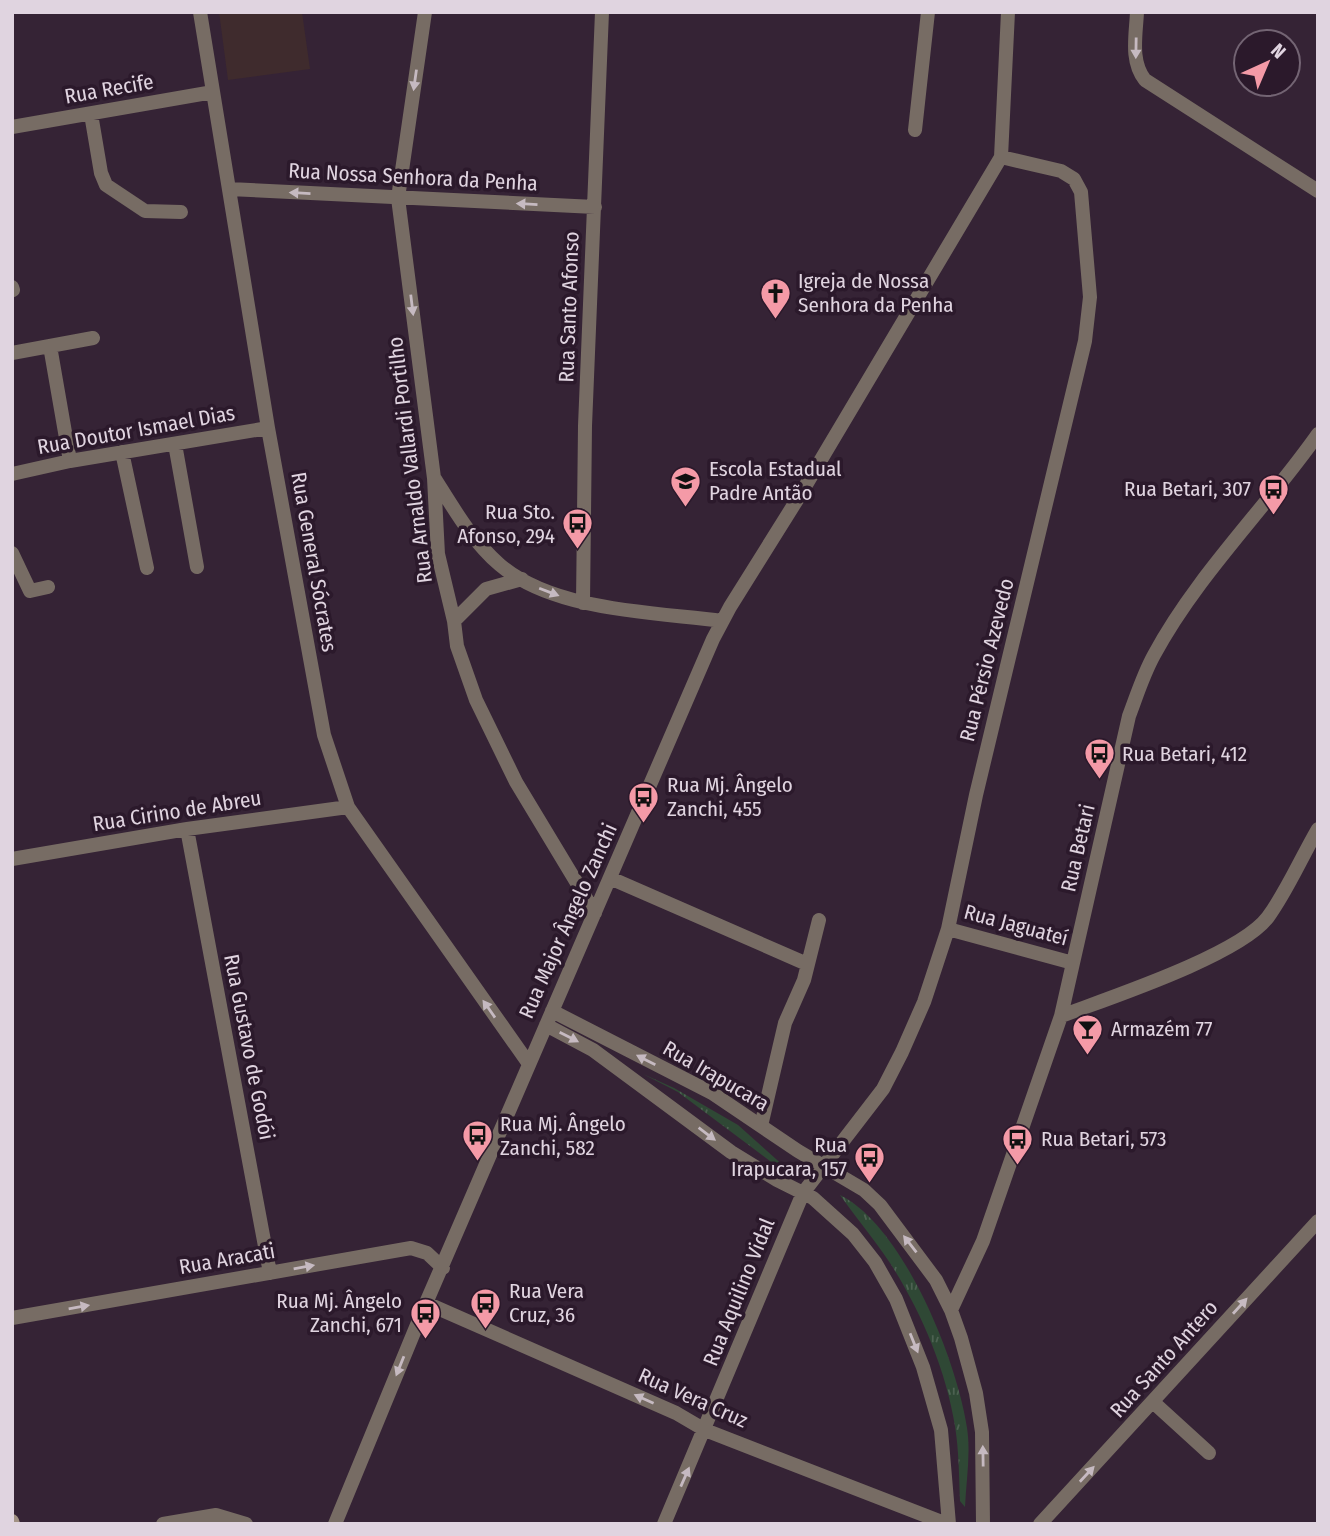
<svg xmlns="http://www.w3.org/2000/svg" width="1330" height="1536" font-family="'Fira Sans Condensed',sans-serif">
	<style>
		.medical { fill: #3f2b2d }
		.park { fill: url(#park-tufts) }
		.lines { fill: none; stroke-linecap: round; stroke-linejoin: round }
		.street { stroke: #776c64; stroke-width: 14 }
		.secondary { stroke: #a29284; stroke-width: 14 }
		.oneway { fill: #c6bac1 }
		.labels { text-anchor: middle; stroke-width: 7; stroke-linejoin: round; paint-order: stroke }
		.street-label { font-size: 21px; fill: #e0d4e0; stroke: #2b192b }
		.poi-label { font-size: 21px; fill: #e0d4e0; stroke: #2b192b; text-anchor: start }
	</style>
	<defs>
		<pattern id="park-tufts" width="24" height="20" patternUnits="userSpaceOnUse" patternTransform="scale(1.75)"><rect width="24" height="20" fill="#2f4835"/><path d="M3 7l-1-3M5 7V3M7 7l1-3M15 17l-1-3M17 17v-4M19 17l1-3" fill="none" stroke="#4d6252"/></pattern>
	</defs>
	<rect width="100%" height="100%" fill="#352335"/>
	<path class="medical" d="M219,12H302L310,69L228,80Z"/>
	<path class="park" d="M643,1074L674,1088L738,1125L786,1168L787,1171L786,1173L678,1092Z
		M840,1195C903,1226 957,1360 967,1428C971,1454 966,1481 965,1507L960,1501C959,1476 959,1451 955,1426C946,1370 921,1311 890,1263C875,1240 856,1218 840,1195Z"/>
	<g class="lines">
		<path class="street" d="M200,12L268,428L324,735L348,807L529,1064
			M425,12L398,198L434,478L438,554L454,621L457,646L476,700L516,782L595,913
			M1137,12C1136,35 1130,61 1145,80L1318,191
			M91,114L101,173L106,185L145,211L181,212
			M12,127L213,92
			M915,130L928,12
			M229,189L595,207
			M12,287L13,290
			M50,346L70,461
			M12,353L93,338
			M175,444L197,567
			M122,452L147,568
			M12,474L70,461L268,428
			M435,479C454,509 472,541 500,565C554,611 653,612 722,621
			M12,553L30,591L48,587
			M583,603L585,426L602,12
			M454,621L486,589L522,579
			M187,829L270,1273
			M12,859L187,829L348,807
			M610,878L807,964
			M948,929L1073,963
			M552,1011L712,1093L798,1151L864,1190L880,1205L936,1280L951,1310L961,1338L976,1393L982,1432L983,1524
			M1061,1016C1109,998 1240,955 1268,917C1287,891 1301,858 1318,829
			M546,1025L593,1050L731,1152L777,1180L813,1198L853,1234L875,1262L896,1299L923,1367L941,1430L949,1524
			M761,1126L785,1023L804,980L819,920
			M426,1303L676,1413L705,1430L947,1524
			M951,1310L983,1241L1061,1016L1129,716C1137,695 1143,675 1154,655C1197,575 1266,508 1318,434
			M12,1318L411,1248L427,1253L443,1268
			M1153,1402L1209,1453
			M163,1524L216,1515L246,1524
			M335,1524L426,1303L713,639L730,607L800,495L1001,157L1008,12
			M664,1524L803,1193L883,1089L902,1052L924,1002L948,929L976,795L1085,341L1090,297L1081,192L1074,179L1061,171L1001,157
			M1040,1524L1318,1221"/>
		<path class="secondary" d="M12,1521L13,1524"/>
	</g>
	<defs><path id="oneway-solid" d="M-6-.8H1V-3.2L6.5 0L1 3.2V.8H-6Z" transform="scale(1.75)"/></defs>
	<g class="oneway">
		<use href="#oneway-solid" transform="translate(1136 48) rotate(91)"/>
		<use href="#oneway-solid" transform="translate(415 80) rotate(98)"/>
		<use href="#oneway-solid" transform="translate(300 193) rotate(-177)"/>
		<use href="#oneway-solid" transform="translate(527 204) rotate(-177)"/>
		<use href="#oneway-solid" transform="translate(412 305) rotate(83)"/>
		<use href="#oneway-solid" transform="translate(549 592) rotate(21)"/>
		<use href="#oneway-solid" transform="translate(489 1009) rotate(-125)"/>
		<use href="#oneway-solid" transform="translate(569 1037) rotate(27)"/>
		<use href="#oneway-solid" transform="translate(646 1060) rotate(-153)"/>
		<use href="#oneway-solid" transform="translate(707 1134) rotate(37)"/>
		<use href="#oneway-solid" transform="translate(910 1244) rotate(-128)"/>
		<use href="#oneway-solid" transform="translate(304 1267) rotate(-10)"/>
		<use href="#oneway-solid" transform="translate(1240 1306) rotate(-48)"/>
		<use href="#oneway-solid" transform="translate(79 1307) rotate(-10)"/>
		<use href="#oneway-solid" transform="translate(914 1343) rotate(68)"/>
		<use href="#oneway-solid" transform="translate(400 1366) rotate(112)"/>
		<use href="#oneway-solid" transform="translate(644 1399) rotate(-156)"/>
		<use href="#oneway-solid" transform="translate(983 1456) rotate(-91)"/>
		<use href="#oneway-solid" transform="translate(1087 1474) rotate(-47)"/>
		<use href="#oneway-solid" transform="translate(685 1477) rotate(-66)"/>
	</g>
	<defs>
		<symbol id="church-pin" viewBox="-11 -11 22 30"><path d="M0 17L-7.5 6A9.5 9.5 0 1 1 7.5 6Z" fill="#f49aa7" stroke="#2b192b"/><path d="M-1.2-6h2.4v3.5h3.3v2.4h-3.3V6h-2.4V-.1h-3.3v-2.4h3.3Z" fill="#111"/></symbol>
		<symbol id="school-pin" viewBox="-11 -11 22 30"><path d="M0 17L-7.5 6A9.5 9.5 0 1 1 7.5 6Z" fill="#f49aa7" stroke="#2b192b"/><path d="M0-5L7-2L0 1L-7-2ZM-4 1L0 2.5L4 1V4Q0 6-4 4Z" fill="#111"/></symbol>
		<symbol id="bus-pin" viewBox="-11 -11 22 30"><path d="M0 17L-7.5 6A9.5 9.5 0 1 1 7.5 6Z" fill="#f49aa7" stroke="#2b192b"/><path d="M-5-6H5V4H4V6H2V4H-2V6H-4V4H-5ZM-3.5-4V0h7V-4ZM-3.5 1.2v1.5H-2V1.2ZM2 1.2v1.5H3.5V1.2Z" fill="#111"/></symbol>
		<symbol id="bar-pin" viewBox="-11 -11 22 30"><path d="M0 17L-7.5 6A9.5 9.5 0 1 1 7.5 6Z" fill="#f49aa7" stroke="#2b192b"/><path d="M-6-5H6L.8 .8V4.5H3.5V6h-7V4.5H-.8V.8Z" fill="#111"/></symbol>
	</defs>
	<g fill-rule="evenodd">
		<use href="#church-pin" x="758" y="276" width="35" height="47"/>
		<use href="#school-pin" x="668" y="464" width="35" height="47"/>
		<use href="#bus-pin" x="1256" y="472" width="35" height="47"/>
		<use href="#bus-pin" x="560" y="506" width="35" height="47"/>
		<use href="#bus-pin" x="1082" y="736" width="35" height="47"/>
		<use href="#bus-pin" x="626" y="780" width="35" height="47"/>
		<use href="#bar-pin" x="1070" y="1012" width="35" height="47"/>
		<use href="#bus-pin" x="460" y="1118" width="35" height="47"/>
		<use href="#bus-pin" x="1000" y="1122" width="35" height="47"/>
		<use href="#bus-pin" x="852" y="1140" width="35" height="47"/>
		<use href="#bus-pin" x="468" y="1286" width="35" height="47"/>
		<use href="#bus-pin" x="408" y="1296" width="35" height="47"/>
	</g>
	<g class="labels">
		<g class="street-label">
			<text transform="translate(109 89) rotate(-10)" y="7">Rua Recife</text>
			<text transform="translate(413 177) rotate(3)" y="7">Rua Nossa Senhora da Penha</text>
			<text transform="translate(569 307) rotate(-88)" y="7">Rua Santo Afonso</text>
			<text transform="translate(136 430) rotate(-10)" y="7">Rua Doutor Ismael Dias</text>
			<text transform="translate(410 460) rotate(-97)" y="7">Rua Arnaldo Vallardi Portilho</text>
			<text transform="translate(314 562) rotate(80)" y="7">Rua General Sócrates</text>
			<text transform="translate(987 660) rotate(-76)" y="7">Rua Pérsio Azevedo</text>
			<text transform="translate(177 811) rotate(-9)" y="7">Rua Cirino de Abreu</text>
			<text transform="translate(1078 848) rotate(-77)" y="7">Rua Betari</text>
			<text transform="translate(568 921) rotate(-66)" y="7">Rua Major Ângelo Zanchi</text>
			<text transform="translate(1016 925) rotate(15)" y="7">Rua Jaguateí</text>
			<text transform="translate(249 1047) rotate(79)" y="7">Rua Gustavo de Godói</text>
			<text transform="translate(716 1076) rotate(30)" y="7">Rua Irapucara</text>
			<text transform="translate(227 1259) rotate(-10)" y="7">Rua Aracati</text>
			<text transform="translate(739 1292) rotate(-68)" y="7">Rua Aquilino Vidal</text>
			<text transform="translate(1164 1359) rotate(-48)" y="7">Rua Santo Antero</text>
			<text transform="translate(693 1398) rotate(24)" y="7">Rua Vera Cruz</text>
		</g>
		<g class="poi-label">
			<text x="798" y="288">Igreja de Nossa<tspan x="798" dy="24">Senhora da Penha</tspan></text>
			<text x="709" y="476">Escola Estadual<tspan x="709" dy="24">Padre Antão</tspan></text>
			<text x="1251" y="496" text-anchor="end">Rua Betari, 307</text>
			<text x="555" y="519" text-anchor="end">Rua Sto.<tspan x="555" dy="24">Afonso, 294</tspan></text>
			<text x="1122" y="761">Rua Betari, 412</text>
			<text x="667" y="792">Rua Mj. Ângelo<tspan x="667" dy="24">Zanchi, 455</tspan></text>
			<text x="1111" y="1036">Armazém 77</text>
			<text x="500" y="1131">Rua Mj. Ângelo<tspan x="500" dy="24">Zanchi, 582</tspan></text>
			<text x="1041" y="1146">Rua Betari, 573</text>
			<text x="847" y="1152" text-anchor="end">Rua<tspan x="847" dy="24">Irapucara, 157</tspan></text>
			<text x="509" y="1298">Rua Vera<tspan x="509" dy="24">Cruz, 36</tspan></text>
			<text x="402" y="1308" text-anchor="end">Rua Mj. Ângelo<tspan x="402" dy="24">Zanchi, 671</tspan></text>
		</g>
	</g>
	<rect width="1330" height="1536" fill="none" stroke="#e0d4e0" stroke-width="28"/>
	<g transform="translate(1267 63) rotate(44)"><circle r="33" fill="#2b192b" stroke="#736473" stroke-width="2"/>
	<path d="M0-5L12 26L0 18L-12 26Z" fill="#f49aa7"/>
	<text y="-10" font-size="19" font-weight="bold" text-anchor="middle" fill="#e0d4e0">N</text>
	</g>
</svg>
